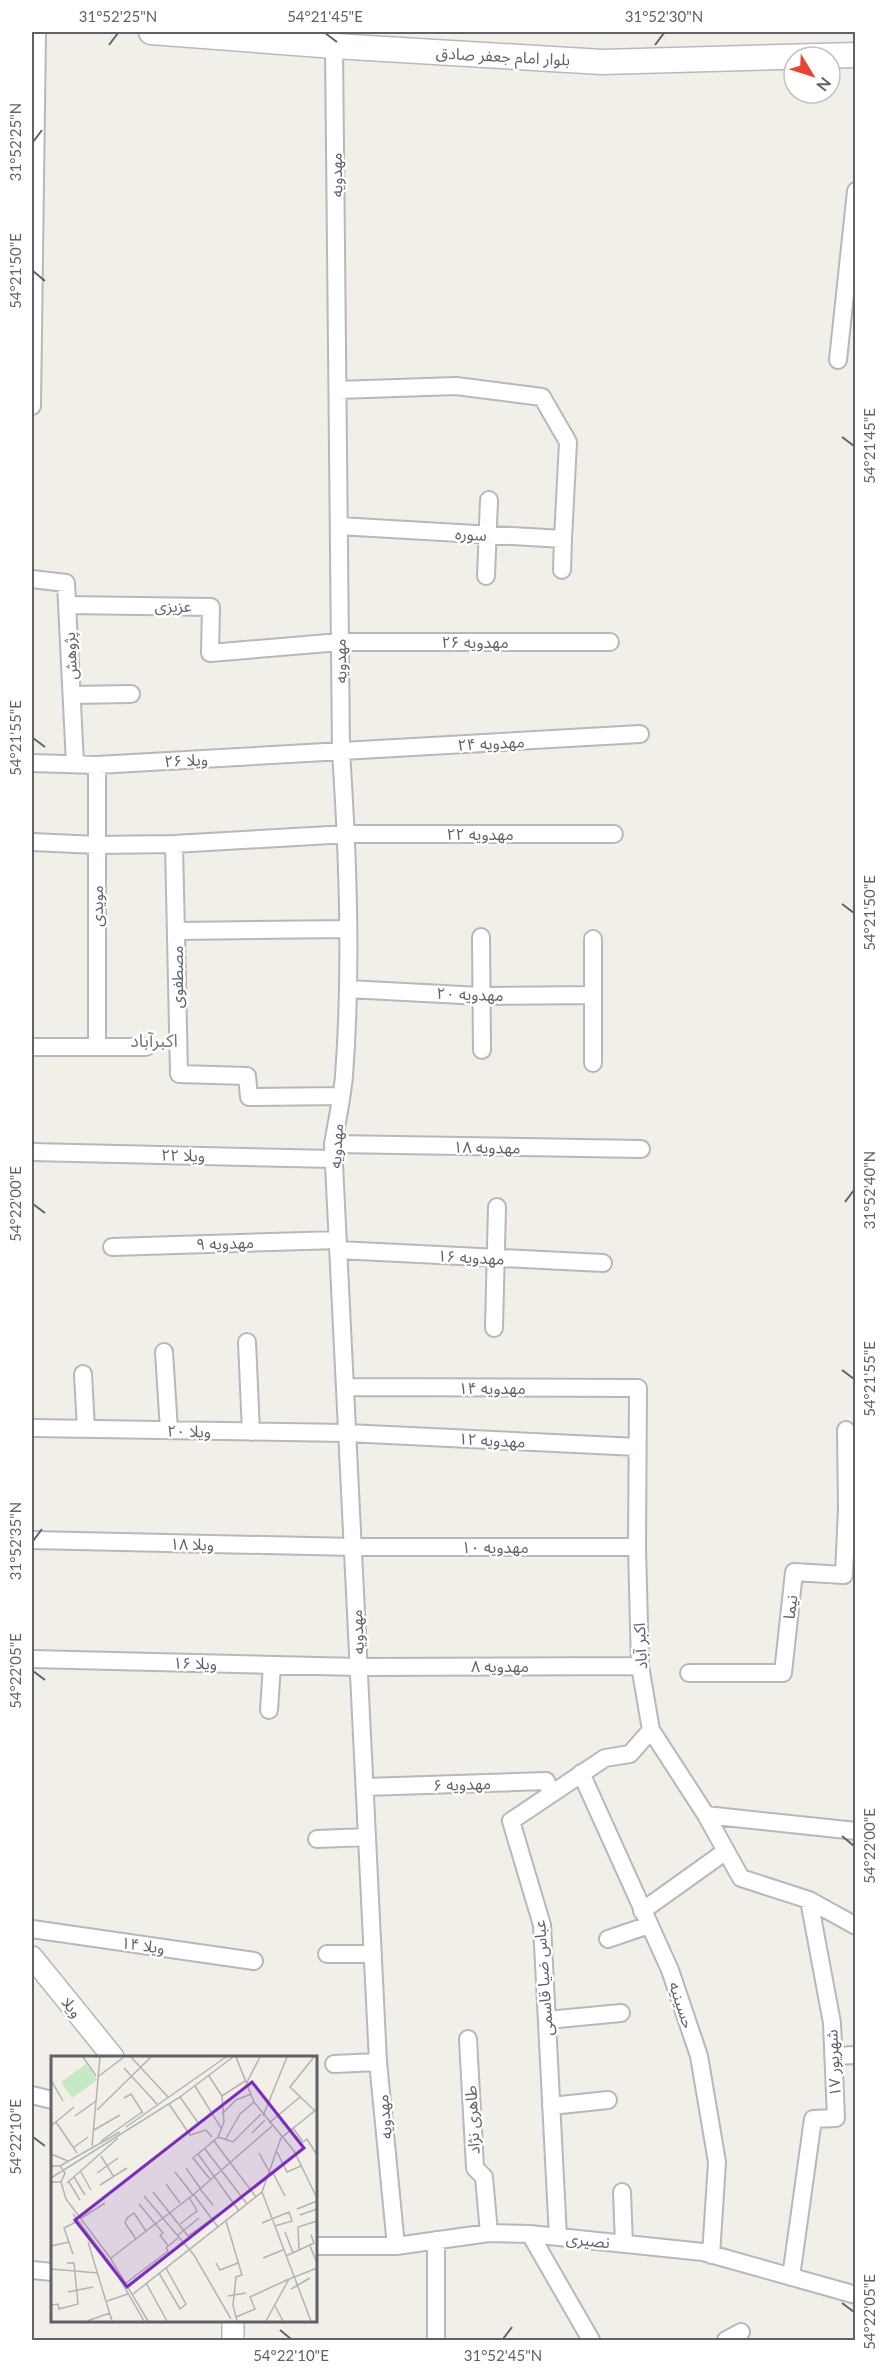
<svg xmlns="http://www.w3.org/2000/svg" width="887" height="2372" font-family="Lato,'Noto Sans Arabic',sans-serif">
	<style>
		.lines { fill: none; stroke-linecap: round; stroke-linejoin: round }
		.minor-casing { stroke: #b5b8bc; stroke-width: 20 }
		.tertiary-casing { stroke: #b5b8bc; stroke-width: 24 }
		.secondary-casing { stroke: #b6babf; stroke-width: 27 }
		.minor { stroke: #fff; stroke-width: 16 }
		.tertiary { stroke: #fff; stroke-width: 21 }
		.secondary { stroke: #fff; stroke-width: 24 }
		.ticks { fill: none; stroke: #5f6368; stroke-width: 2 }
		.labels { text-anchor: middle; stroke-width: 5; stroke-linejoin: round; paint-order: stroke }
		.street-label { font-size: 16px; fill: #5f6368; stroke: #fff }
		.neighbourhood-label { font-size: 18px; fill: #70757a; stroke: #fff }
		.inset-road { fill: none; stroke: #b3b3b1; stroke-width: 1.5 }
		.view { fill: #7b2cbf; fill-opacity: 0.15; stroke: #7b2cbf; stroke-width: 3 }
		.inset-edge { fill: none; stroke: #5f6368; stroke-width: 3 }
		.neatline { fill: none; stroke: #5f6368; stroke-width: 2 }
		.ticks-label { font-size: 15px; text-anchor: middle; fill: #5f6368 }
	</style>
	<rect width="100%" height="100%" fill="#f1efe8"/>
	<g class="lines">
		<defs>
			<path id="minor" d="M334,46L341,751C348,859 352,968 344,1076C342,1098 337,1121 333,1144L378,2062L396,2246
				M838,360L856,191
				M338,390L456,386L542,397L568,442L563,539L339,526
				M32,406L37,32
				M562,570L563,539
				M486,576L489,500
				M32,579L66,583L75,764
				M67,605L211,607L210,653L340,642H610
				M72,695L131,694
				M32,763L97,765L640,734
				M32,842L97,845L174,844L347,834H614
				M174,844L179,1074L247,1076L249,1097L341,1096
				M177,931L347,929
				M481,937L482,1050
				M348,989L481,996L593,995
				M97,1046V765
				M32,1047H146
				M593,1063V939
				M333,1144L641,1149
				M32,1152L334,1159
				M112,1247L338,1240
				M338,1250L603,1263
				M494,1328L497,1207
				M247,1342L251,1432
				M164,1352L169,1430
				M83,1374L86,1429
				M345,1387L638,1388L637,1547L640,1666L651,1730L706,1815L741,1878L809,1900L856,1926
				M32,1428L347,1433L637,1447
				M846,1430L847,1509
				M32,1540L353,1547H637
				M32,1659L359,1667L640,1666
				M689,1673H783L794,1572L844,1575L847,1509H856
				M269,1710L272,1665
				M581,1773L670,1970L699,2056L717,2162L711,2255
				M365,1787L546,1781L551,1792
				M706,1815L856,1831
				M317,1839L367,1837
				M642,1911L726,1851
				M32,1929L254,1961
				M608,1939L649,1925
				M327,1954H373
				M547,2020L621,2013
				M468,2039L475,2168L484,2177L489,2233
				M833,2056L856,2055
				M334,2064L378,2062
				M32,2095L52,2100
				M551,2106L608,2100
				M622,2192L624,2244
				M530,2234L591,2340
				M558,2237L542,1925L511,1821L605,1758L630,1754L651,1730
				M436,2240V2340
				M315,2246H396L489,2233L530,2234L703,2252L856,2295
				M32,2270L52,2272
				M791,2277L813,2119L836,2118L832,2023L809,1900
				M726,2340L741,2332"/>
			<path id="tertiary" d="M32,1957L113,2057
				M233,2340V2320"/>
			<path id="secondary" d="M151,32L334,46L602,62L856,55"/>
		</defs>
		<use href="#minor" class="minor-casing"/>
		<use href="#tertiary" class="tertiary-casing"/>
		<use href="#secondary" class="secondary-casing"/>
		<use href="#minor" class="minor"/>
		<use href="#tertiary" class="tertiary"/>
		<use href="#secondary" class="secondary"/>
	</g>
	<path class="ticks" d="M325,33L337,42M109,45L118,33M655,45L664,33M33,142L42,130M33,271L45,281M842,437L854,446M33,738L45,747M842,904L854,913M845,1202L854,1190M33,1204L45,1213M842,1370L854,1379M33,1541L42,1529M33,1671L45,1680M842,1836L854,1846M33,2137L45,2146M842,2303L854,2312M280,2330L291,2339M503,2339L512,2327"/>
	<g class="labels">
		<g class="street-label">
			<text transform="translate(503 56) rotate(3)" y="6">بلوار امام جعفر صادق</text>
			<text transform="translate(336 175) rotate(-91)" y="6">مهدویه</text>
			<text transform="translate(471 534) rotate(3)" y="6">سوره</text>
			<text x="173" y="612">عزیزی</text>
			<text x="475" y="648">مهدویه ۲۶</text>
			<text transform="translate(70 656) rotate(-93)" y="6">پژوهش</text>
			<text transform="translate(340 661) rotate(-91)" y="6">مهدویه</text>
			<text transform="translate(491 743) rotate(-3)" y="6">مهدویه ۲۴</text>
			<text transform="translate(186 760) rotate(-3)" y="6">ویلا ۲۶</text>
			<text x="480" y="840">مهدویه ۲۲</text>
			<text transform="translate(97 906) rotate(-90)" y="6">مویدی</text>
			<text transform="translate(177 977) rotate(-90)" y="6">مصطفوی</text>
			<text transform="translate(470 994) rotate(2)" y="6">مهدویه ۲۰</text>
			<text transform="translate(336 1146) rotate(-87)" y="6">مهدویه</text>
			<text transform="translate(487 1147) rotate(1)" y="6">مهدویه ۱۸</text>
			<text transform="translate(183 1155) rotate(1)" y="6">ویلا ۲۲</text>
			<text transform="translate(225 1243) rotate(-2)" y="6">مهدویه ۹</text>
			<text transform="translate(471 1257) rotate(3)" y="6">مهدویه ۱۶</text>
			<text x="492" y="1394">مهدویه ۱۴</text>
			<text transform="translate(189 1431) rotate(1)" y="6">ویلا ۲۰</text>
			<text transform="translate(492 1440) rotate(3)" y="6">مهدویه ۱۲</text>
			<text transform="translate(192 1544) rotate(1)" y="6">ویلا ۱۸</text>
			<text x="495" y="1553">مهدویه ۱۰</text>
			<text transform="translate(790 1607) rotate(-83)" y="6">نیما</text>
			<text transform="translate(357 1632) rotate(-93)" y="6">مهدویه</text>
			<text transform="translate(640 1646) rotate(-93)" y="6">اکبر آباد</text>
			<text transform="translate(195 1663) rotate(1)" y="6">ویلا ۱۶</text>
			<text x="500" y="1672">مهدویه ۸</text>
			<text transform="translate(462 1784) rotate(-2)" y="6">مهدویه ۶</text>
			<text transform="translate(143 1945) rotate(8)" y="6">ویلا ۱۴</text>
			<text transform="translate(543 1978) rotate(-94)" y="6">عباس ضیا قاسمی</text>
			<text transform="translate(682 2005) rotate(72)" y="6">حسینیه</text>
			<text transform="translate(72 2007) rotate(51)" y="6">ویلا</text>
			<text transform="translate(833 2063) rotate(-93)" y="6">۱۷ شهریور</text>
			<text transform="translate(384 2117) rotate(-95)" y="6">مهدویه</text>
			<text transform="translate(472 2120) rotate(-93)" y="6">طاهری نژاد</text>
			<text transform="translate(588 2240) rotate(6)" y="6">نصیری</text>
		</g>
		<g class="neighbourhood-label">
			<text x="154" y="1047">اکبرآباد</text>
		</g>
	</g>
	<g transform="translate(51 2056)">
		<rect width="266" height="266" fill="#f1efe8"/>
		<path d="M35,8L46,24L21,42L10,26Z" fill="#c5e8c5"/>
		<path class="inset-road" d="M32,1L45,20M80,1L117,41M185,1L203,46L243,95L266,142M263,1L239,31L264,55M73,12L106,48M48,20L73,1M158,20L171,40L173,66L167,81L142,102L159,123M0,24L12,45M195,28L209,1M144,30L170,72M171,40L194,25M129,41L148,68M73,42L80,38L92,57M118,48L139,79L155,74L161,81M46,54L100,1M171,58L185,44L200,38M24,60L45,45M212,60L236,1M5,66L26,97M218,67L249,41M0,70L23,51M75,71L175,1M242,72L252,86L256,83L266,99M43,74L69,59M201,77L214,64M167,81L182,86L210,58M174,84L189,58L203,46M50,85L91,56M163,85L205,141M41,90L49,1M22,92L37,81M154,93L196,148M226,96L236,116L250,110M208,97L219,117M0,98L17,105M147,98L188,155M50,100L63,121M0,110H9L14,117L10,126H0M9,110L69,76M135,112L149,132M221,115L234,140M30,116L40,134M124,116L142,139M46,117L67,102M23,121L34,139M0,122L129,41L182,1M10,126L15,143L60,203L97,265M18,126L29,144M16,127L67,82M115,128L129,147M49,129L76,112M149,133L162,149M102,136L137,180L183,147M211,136L260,265M143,139L167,171M93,140L143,199L180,263M88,148L112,177L109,179L117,190M246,153L266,145M22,158L62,211L93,265M249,159L266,153M29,163L54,147M175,165L191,219L185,221L182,249L186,265M211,167L238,156L241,165L224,170M129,168L146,155L138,141M234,176L242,197M127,179L148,162M85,183L74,167L76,162L83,157L95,175M37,186L61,265M0,190L18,186M259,190L266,207M248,194L247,171L266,165M22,198L13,172L27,165M235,200L263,187L260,179M60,202L142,139L221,70M212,202L232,194M165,207L169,214L187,207M0,213L47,217M108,217L129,253L135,248L115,212M75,227L117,195L115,192L128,181M95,227L116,265M240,233L259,222M17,236L42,231M82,238L211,136L230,82L266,53M177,240L195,237M56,245L77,238M223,248L232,265M0,249L7,248L8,253L27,248L23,207H16M185,261L204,253L199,241L238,223M36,265L59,257M215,265L238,223L266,212"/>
		<path class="view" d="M201,26L253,92L76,231L24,164Z"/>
		<rect width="266" height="266" class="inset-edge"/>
	</g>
	<rect width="887" height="2372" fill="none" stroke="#ffffff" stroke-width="66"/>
	<g transform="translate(812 75) rotate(128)"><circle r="28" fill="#ffffff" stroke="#bfc1c3" stroke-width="1.5"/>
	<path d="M0-4.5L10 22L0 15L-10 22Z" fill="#ea4335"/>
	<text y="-9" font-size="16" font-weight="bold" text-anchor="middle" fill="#5f6368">N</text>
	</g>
	<rect x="33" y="33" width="821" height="2306" class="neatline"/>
	<g class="ticks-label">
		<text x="118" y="22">31°52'25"N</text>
		<text x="325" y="22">54°21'45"E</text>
		<text x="664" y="22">31°52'30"N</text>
		<text transform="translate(16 142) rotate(-90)" y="5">31°52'25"N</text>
		<text transform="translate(16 271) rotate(-90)" y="5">54°21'50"E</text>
		<text transform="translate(870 446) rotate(-90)" y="5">54°21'45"E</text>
		<text transform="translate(16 738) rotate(-90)" y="5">54°21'55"E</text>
		<text transform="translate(870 913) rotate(-90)" y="5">54°21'50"E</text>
		<text transform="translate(870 1190) rotate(-90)" y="5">31°52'40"N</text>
		<text transform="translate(16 1204) rotate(-90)" y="5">54°22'00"E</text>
		<text transform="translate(870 1379) rotate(-90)" y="5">54°21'55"E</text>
		<text transform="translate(16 1541) rotate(-90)" y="5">31°52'35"N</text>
		<text transform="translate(16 1671) rotate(-90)" y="5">54°22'05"E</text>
		<text transform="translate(870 1846) rotate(-90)" y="5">54°22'00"E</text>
		<text transform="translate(16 2137) rotate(-90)" y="5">54°22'10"E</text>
		<text transform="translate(870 2312) rotate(-90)" y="5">54°22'05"E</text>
		<text x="291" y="2361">54°22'10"E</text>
		<text x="503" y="2361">31°52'45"N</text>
	</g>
</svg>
